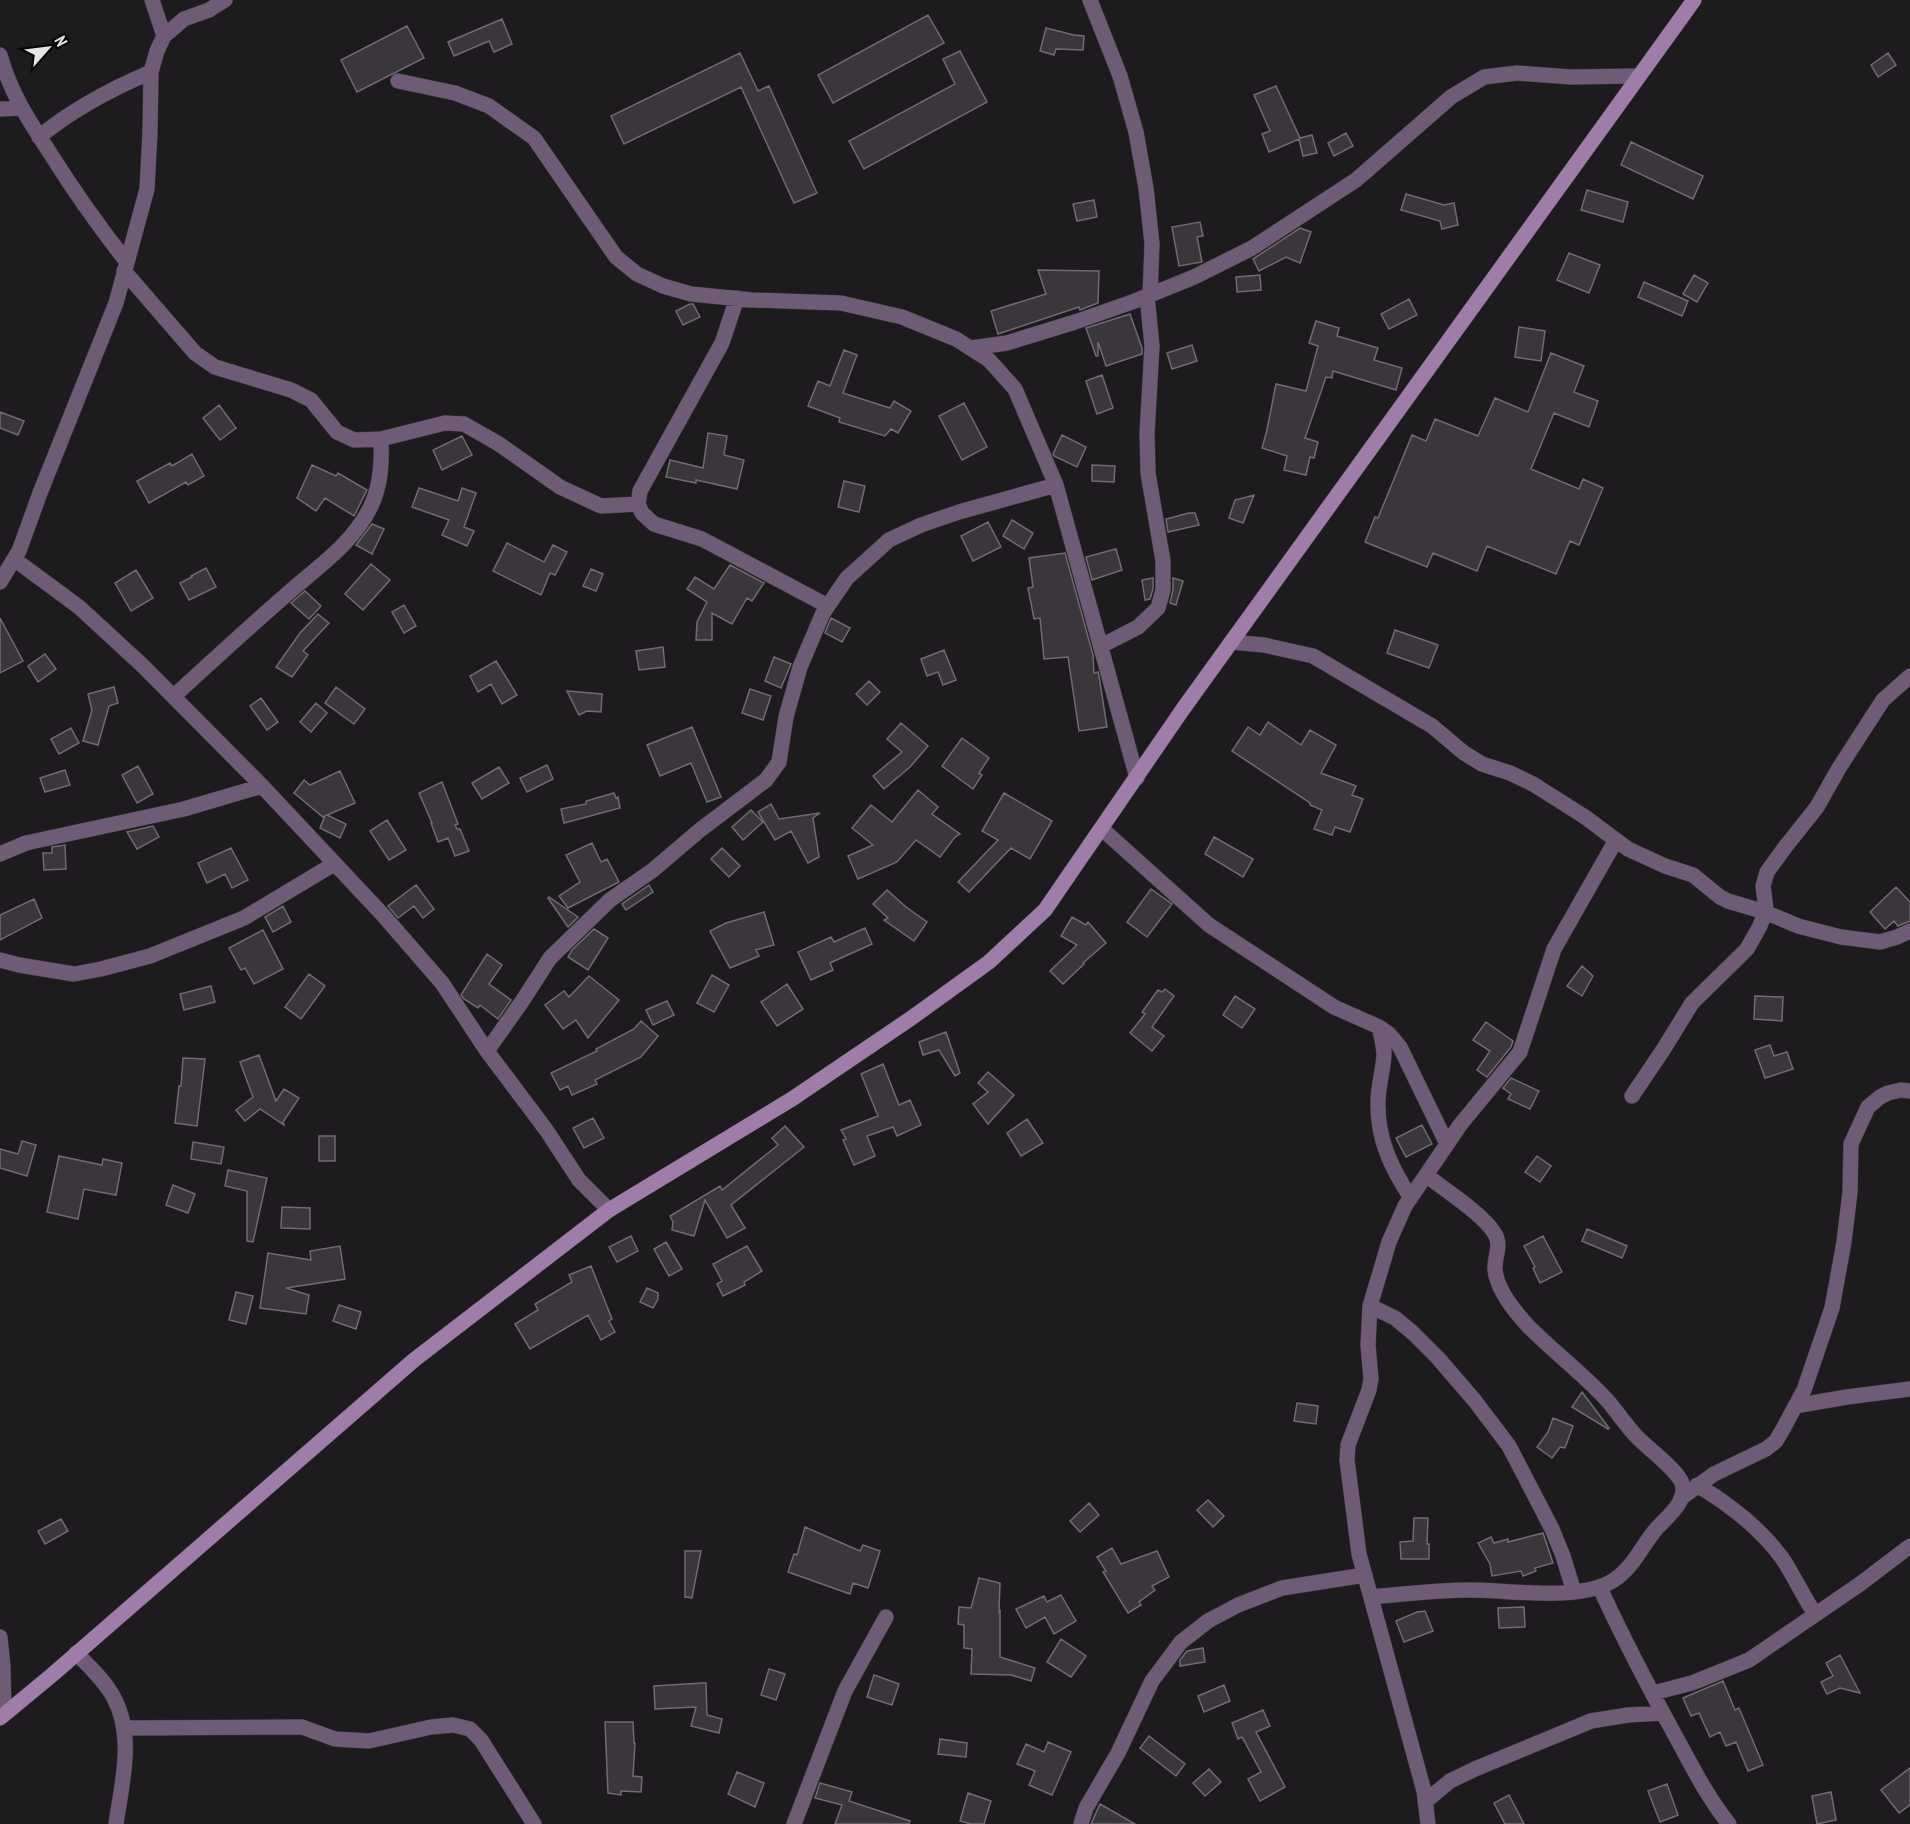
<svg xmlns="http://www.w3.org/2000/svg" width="1910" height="1824" font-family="'PT Sans Narrow',sans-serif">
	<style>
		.building { fill: #3a363b; stroke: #706b71; stroke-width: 1.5 }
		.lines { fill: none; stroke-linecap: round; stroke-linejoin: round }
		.street-casing { stroke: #3a373b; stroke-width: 16 }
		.secondary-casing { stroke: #3a373b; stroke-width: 16 }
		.street { stroke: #6f5b75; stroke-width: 15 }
		.secondary { stroke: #9e7ea8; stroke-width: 15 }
	</style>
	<rect width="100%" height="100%" fill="#1e1b1f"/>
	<path class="building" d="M928,15L944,43L833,103L818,75Z
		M502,19L512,44L494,52L489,41L454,56L448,42Z
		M407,26L424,58L357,92L341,60Z
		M1046,28L1074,35L1084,36L1083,50L1056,49L1054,55L1040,51Z
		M960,51L987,102L864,169L849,141L955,84L943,59Z
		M740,53L758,91L769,86L817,193L794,203L741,87L624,144L611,116Z
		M1888,53L1896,65L1878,77L1871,65Z
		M1276,86L1300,138L1312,135L1317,153L1303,156L1299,139L1269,152L1262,134L1270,131L1254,95Z
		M1346,133L1353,146L1334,156L1328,143Z
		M1631,142L1703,176L1693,199L1621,165Z
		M1587,190L1628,202L1623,222L1581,210Z
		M1406,194L1444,205L1454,203L1458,225L1442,229L1440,221L1401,210Z
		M1094,200L1097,217L1077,221L1073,204Z
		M1200,222L1203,236L1197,237L1202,262L1179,266L1172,227Z
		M1300,228L1311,232L1300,263L1286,257L1259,271L1253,259Z
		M1569,253L1600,265L1589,293L1557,280Z
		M1038,270L1099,271L1098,303L1080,310L1079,307L998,334L991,311L1046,294Z
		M1260,275L1261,290L1237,292L1236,277Z
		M1694,275L1708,283L1697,302L1683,294Z
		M1644,282L1688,301L1682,316L1638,297Z
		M1409,299L1417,315L1389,329L1381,314Z
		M690,304H693L700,317L683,325L676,311Z
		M1130,314L1142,348V354L1106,366L1098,342V356H1096L1086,328Z
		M1316,321L1339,328L1337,336L1378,348L1374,360L1402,368L1396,390L1333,371L1332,378L1326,377L1305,438L1318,442L1314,458L1310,457L1306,475L1284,470L1287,456L1262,448L1267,430L1276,384L1306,391L1318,346L1309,343Z
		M1519,327L1545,331L1541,361L1515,357Z
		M1192,345L1197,361L1172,369L1167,353Z
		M844,350L857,355L843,393L890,408L894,401L911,411L898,433L891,429L885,436L839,422L840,418L808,406L818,381L830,386Z
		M1551,353L1584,366L1574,392L1598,401L1589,427L1554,413L1531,469L1579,489L1583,479L1603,488L1579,545L1570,541L1556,574L1487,546L1477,571L1433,553L1427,567L1365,542L1375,517L1378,518L1412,435L1426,441L1435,419L1478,436L1495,398L1528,412Z
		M1102,375L1113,408L1097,414L1086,381Z
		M964,403L987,447L962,460L939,416Z
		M219,405L236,428L220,440L203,418Z
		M0,412L24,421L18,435L0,428Z
		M708,433L727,436L724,455L744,460L737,489L696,480V483L666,477L670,460L703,468Z
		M1062,435L1086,447L1077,467L1054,456L1053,454Z
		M462,436L472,455L442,470L433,450Z
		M192,454L204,476L188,485L186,482L149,503L137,481L170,463L172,466Z
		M312,465L336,476L338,473L367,490L354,516L325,498L316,511L297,498Z
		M1092,465L1115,466L1114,482L1092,481Z
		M844,481L865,486L859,512L838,507Z
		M419,488L458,501L462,488L476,493L464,527L474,531L467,546L442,535L449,520L412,507Z
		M1254,495L1243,523L1229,518L1235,500Z
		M1189,513H1195L1199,525L1168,532L1166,519Z
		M1012,520L1033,533L1024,549L1003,536Z
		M988,522L1001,547L973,561L961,536Z
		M372,524L384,529L372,554L356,545Z
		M507,543L544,562L553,545L567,552L555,575L550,573L541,595L493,571Z
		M1116,549L1122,570L1092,580L1086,557Z
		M1065,553L1093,655L1094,673L1098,672L1099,676L1107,727L1079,731L1068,657L1044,659L1040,618L1034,619L1028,588L1033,587L1029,558Z
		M371,564L390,580L363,610L345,594Z
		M730,565L764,583L752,601L747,598L732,624L712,613V640H696L697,622L707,602L687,589L695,577L714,589Z
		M206,568L216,587L189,600L180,583L192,577L191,576Z
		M591,569L603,574L596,591L583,586Z
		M136,570L153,598L131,611L115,583Z
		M1153,578V589L1150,599L1145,600L1142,580Z
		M1173,578L1183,581L1176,605L1170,603L1173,590Z
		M305,591L321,606L309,619L291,603Z
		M404,605L416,626L404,633L392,612Z
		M318,614L329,623L303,651L308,655L292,677L276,667L300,633Z
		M0,618L23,661L0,673Z
		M831,618L850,628L842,642L825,633Z
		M1395,630L1438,645L1429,668L1387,653Z
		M663,647L665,667L639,670L636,651Z
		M944,650L956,680L943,685L938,672L927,676L921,659Z
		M45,654L56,669L38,682L28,666Z
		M774,657L791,664L781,688L765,681Z
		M496,661L517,695L502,704L491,684L478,692L470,676Z
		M869,681L880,692L867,705L856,694Z
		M114,687L118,703L109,706L98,745L83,741L92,710L88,694Z
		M336,687L365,709L354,724L325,703Z
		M750,689L771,696L763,720L742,713Z
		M567,691L602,694L601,712L587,711L579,715Z
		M261,698L278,722L267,730L250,706Z
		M316,703L327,713L311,732L300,722Z
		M1268,722L1301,745L1310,730L1336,745L1321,773L1356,786L1352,795L1363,799L1350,832L1335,827L1332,835L1314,829L1322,810L1310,805V803L1232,751L1248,727L1260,735Z
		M901,723L928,746L910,767L884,789L873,776L902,752L887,739Z
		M692,727L721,797L707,802L691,763L660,776L647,745Z
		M71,728L79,743L59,754L51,739Z
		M962,738L989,758L979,773L982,775L973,789L942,766Z
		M547,765L553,779L527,792L520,778Z
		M138,766L153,794L137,803L122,775Z
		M499,767L509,783L482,799L472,783Z
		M65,770L70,785L45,792L40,778Z
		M340,771L355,803L327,815L346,824L340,838L320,828L325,816L323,817L294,793L304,780L310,785Z
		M442,782L458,824L455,825L457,829H460L469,851L455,856L448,838L438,842L431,823H432L419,793Z
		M918,790L938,807L932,814L960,834L955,837L940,857L916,840L897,862L858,879L848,856L873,845L852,828L871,805L892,822Z
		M614,793L616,798L618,797L620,808L564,823L561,809L586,804V801Z
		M1004,793L1052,821L1030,859L1011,848L969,892L958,882L998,840L982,831Z
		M771,804L779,819L820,813L813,818L819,857L808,863L791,831L775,840L758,812Z
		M751,810L763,822L743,840L732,827Z
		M387,820L406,850L389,860L370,831Z
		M153,826L159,837L137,849L127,832Z
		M1214,837L1253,859L1243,877L1205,854Z
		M592,843L601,862L607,859L619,882L568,908L559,896L580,882L566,855Z
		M65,845L66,869L44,870L43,853H52V847Z
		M231,848L248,880L232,888L225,874L207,883L198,863Z
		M722,848L740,866L729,877L711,859Z
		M416,885L434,909L423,918L414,906L398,918L388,906Z
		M649,885L653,892L626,910L622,904Z
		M1896,887L1910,902V921L1898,926L1894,921L1885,929L1870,912Z
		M1151,889L1172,904L1147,937L1127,922Z
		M887,890L906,907L927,922L914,941L884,920L888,918L873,904Z
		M549,897L578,917L568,927L548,898Z
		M34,899L42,918L0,940V915Z
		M283,906L291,922L273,932L265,917Z
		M764,912L774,945L756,950L759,956L730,968L710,931L726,923Z
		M1072,917L1086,925L1088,922L1106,943L1083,963L1084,964L1063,984L1050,971L1077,945L1061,936Z
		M865,928L872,944L830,963L833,970L811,980L798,952L831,937L834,942Z
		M594,929L608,938L588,970L568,957L572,950Z
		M263,930L283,969L254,984L245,968L241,970L229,948Z
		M487,954L502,965L489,984L511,1000L498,1019L480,1005L478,1008L464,999L461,995Z
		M1582,966L1593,976L1582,996L1567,986Z
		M309,974L325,986L301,1019L285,1007Z
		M712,975L729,985L714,1012L697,1003Z
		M589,976L619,1000L588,1038L576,1020L563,1029L545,1005L564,991L569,997Z
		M787,984L803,1009L777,1026L761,1002Z
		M211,986L215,1002L184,1010L180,994Z
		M1165,989L1174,996L1152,1027L1164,1036L1152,1051L1130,1033L1145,1014L1142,1012L1158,990L1162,992Z
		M1235,996L1255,1009L1242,1028L1223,1015Z
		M1755,996L1783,997L1782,1021L1754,1019Z
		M667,1001L674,1015L653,1025L646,1010Z
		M641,1021L658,1036L641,1057L595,1080L597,1084L572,1095L568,1086L560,1090L551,1073L597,1051L596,1049L634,1029Z
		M1486,1022L1513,1041L1511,1047L1487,1077L1477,1070L1490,1051L1473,1040Z
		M946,1032L960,1073L955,1076L939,1050L923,1055L919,1042Z
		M1770,1045L1774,1056L1787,1052L1793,1069L1765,1078L1755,1050Z
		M259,1055L276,1101L284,1089L299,1098L283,1122L284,1125L260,1109L245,1121L236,1110L253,1097L240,1062Z
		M183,1058L205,1059L197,1126L175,1123L179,1086H181Z
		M883,1064L899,1105L910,1100L921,1125L897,1136L893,1127L867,1136L875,1156L854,1165L843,1140L846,1139L841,1130L878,1116L861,1074Z
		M988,1072L1014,1095L988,1124L973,1104L988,1092L978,1083Z
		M1511,1078L1539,1091L1530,1109L1508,1099L1511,1094L1503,1088Z
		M593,1118L604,1138L584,1148L573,1128Z
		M1027,1119L1043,1143L1021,1156L1007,1133Z
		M1422,1125L1432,1144L1406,1157L1396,1138Z
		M785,1126L804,1147L731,1205L745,1228L727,1238L705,1200L694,1236L672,1230L673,1222L670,1216L720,1186L722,1190L778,1145L772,1138Z
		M319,1136H335V1161H319Z
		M22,1141L36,1145L27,1176L0,1168V1149L18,1154Z
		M193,1142L224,1147L221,1164L191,1159Z
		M59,1156L102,1165L103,1159L122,1163L116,1195L84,1189L78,1219L47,1212Z
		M1537,1156L1551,1166L1540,1182L1525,1172Z
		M228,1170L267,1178L253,1242L247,1241V1191L225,1186Z
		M173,1185L195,1194L188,1213L166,1205Z
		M282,1207L310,1208V1229L281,1228Z
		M1587,1229L1627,1246L1622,1258L1582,1241Z
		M631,1236L638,1251L617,1262L609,1247Z
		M1543,1236L1562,1272L1540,1283L1533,1268L1535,1267L1524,1246Z
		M666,1242L682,1269L669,1276L654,1249Z
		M340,1246L345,1279L286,1288L309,1295L306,1314L260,1308L268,1253L311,1260L310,1251Z
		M747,1246L762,1271L744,1282L745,1285L723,1296L717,1284L722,1281L713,1264Z
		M591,1266L612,1319L609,1321L615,1332L601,1340L588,1315L530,1349L515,1324L538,1310L535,1304L572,1282L569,1275Z
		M647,1288L658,1293V1299L653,1308L640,1302Z
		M236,1292L253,1296L246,1324L229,1320Z
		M339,1305L361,1312L356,1329L333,1321Z
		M1582,1392L1609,1428L1608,1429L1572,1407Z
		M1297,1403L1318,1406L1316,1424L1294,1421Z
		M1553,1418L1573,1426L1565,1448L1560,1447L1552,1458L1537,1447L1548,1432Z
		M1208,1500L1224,1516L1213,1527L1197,1510Z
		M1089,1503L1099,1515L1080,1532L1070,1521Z
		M1414,1518H1428L1427,1544H1429V1559H1401L1400,1542L1413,1541Z
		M61,1519L68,1531L45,1544L38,1531Z
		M805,1527L860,1551L863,1545L880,1551L868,1588L853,1583L850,1594L788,1572L794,1554L797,1555Z
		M1543,1533L1553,1563L1535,1568L1536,1571L1523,1576L1521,1571L1492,1576L1490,1564L1478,1543L1491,1537L1494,1543L1508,1539V1542Z
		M1112,1548L1121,1564L1157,1551L1169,1577L1152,1586L1155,1590L1139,1602L1141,1605L1128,1613L1103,1572L1106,1571L1097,1557Z
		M685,1551H701L692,1598L685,1597Z
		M979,1578L1000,1583L999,1612L1000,1611V1657L1035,1668L1031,1681L1011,1675L971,1674L972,1649L964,1648V1625L958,1624L959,1607L971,1608Z
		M1061,1595L1076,1621L1054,1634L1045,1617L1026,1628L1016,1609L1044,1596L1047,1602Z
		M1524,1607L1525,1627L1499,1628L1498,1608Z
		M1425,1611L1433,1631L1404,1642L1396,1621L1417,1612Z
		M1061,1639L1086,1656L1071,1677L1047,1662Z
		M1203,1648L1205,1662L1180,1666V1660L1187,1651Z
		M1840,1655L1860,1693L1840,1688L1827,1694L1821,1682L1833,1676L1826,1663Z
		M769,1669L785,1674L776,1700L761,1695Z
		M874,1675L899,1684L892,1705L867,1697Z
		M1723,1681L1735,1710L1739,1708L1763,1765L1748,1771L1736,1742L1726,1746L1720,1732L1710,1737L1699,1713L1691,1716L1683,1698Z
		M702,1683H706L707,1715L722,1719L719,1733L691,1726L696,1707L655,1709L654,1686Z
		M1224,1685L1230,1701L1204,1712L1198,1696Z
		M1263,1710L1270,1726L1256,1732L1285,1787L1260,1801L1248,1779L1261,1772L1242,1737L1238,1739L1232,1723Z
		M605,1722H633L634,1743H635L633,1776L642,1777L641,1792L621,1791V1795L608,1793Z
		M1149,1736L1185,1764L1176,1776L1140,1748Z
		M940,1739L967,1743L966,1757L938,1754Z
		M1048,1742L1071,1752L1052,1795L1029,1785L1035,1771L1017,1764L1026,1744L1044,1752Z
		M1910,1768V1805L1899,1813L1881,1790Z
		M1209,1769L1221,1782L1205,1796L1193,1783Z
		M737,1772L764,1783L755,1807L728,1794Z
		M820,1783L852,1792L849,1801L910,1821L909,1824H835L842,1805L815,1798Z
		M1667,1784L1678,1815L1660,1822L1648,1791Z
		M1831,1792L1836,1820L1817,1824L1812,1796Z
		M968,1793L991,1801L984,1824H971L960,1821Z
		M1509,1795L1524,1824H1505L1494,1803Z
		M1100,1804L1135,1824H1091Z"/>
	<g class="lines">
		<defs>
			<path id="street" d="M152,0L164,36
				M1090,0L1120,76L1136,132L1146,188L1152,244L1150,295
				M0,55C11,94 28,119 50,153C74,191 99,227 127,262
				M398,81L455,93L489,106L534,138L616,257L637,274L663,286L691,294L752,300L841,303L902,317L956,339L989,360L1015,389L1056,485L1137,778
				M0,109L21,108
				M39,137C73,109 111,89 151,72
				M124,271L195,353L215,367L291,390L311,400L337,432L354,440L381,439L445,423L464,424L499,444L560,487L601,506L638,504
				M737,298L722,343L640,491L638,504L642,513L654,524L702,539L828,606
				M971,348L1007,343L1075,322L1135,301L1194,277L1252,248L1356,180L1451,97L1484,77L1517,73L1571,77L1638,76
				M14,559L79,607L142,665L262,786L383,915L442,983L487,1051L547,1131L579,1180L609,1210
				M0,582L19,551L40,493L116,303L147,189L150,132L151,72L157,51L164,36L184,19L209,10L225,0
				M1231,642L1264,645L1313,656L1432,726L1464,753L1482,764L1510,773L1533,784L1585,817L1628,849L1665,866L1693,875L1720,897L1728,901L1765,912L1798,926L1841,937L1880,942L1897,937L1910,931
				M1101,646L1138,627L1158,608L1163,590V561L1148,473L1147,434L1152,346L1147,296
				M174,696C211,662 248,628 286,595C316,568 353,544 371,506C381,485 382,462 381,439
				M1102,829L1209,925L1334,1007L1379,1027L1389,1034L1400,1047L1447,1144
				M0,854L26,843L184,809L262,786
				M0,960L19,965L74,974L101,969L150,956L244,918L334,864
				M1379,1027C1381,1036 1384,1046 1384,1055C1383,1071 1378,1086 1378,1102C1377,1138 1391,1168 1411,1198
				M487,1051L523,1000L550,958L610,900L653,870L700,830L766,780L779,762L786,717L800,667L823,613L847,578L889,540L921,525L959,512L1056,485
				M1632,1096L1663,1050L1692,1003L1747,949L1760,926L1766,909L1763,886L1767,872L1786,846L1817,807L1839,768L1883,700L1910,676
				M1370,1306L1395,1318L1413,1333L1438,1358L1475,1401L1509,1446L1552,1529L1563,1556L1574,1592
				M1795,1406L1847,1397L1910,1389
				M1697,1485C1729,1504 1760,1528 1782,1558C1794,1576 1803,1596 1815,1614
				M1681,1498L1714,1474L1766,1449L1776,1441L1783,1429L1804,1390L1832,1308L1844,1242L1850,1192L1851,1144L1868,1107L1880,1097L1888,1093L1901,1090L1910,1091
				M1600,1588C1623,1638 1649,1688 1676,1737C1692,1766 1707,1797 1729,1824
				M1371,1597C1404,1594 1438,1590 1471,1590C1511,1590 1580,1602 1614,1580C1634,1567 1642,1545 1657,1528C1668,1516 1688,1501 1682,1483C1677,1470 1649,1449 1638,1438C1626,1426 1617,1411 1606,1399C1582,1373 1554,1352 1529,1327C1516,1313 1497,1290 1495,1270C1494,1257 1502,1246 1495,1234C1483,1214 1445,1190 1426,1175
				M0,1637L3,1667L4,1714
				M76,1653C89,1666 104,1680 113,1696C135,1736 122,1782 116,1824
				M1653,1693L1692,1683L1749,1660L1860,1584L1910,1546
				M124,1728L302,1727L335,1739L369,1741L431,1727L453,1725L470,1729L481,1740L534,1824
				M1426,1801L1450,1781L1475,1769L1591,1721L1628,1715L1663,1713
				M794,1824L845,1691L886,1617
				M1081,1824L1086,1808L1118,1753L1152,1681L1181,1642L1208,1621L1238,1605L1282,1588L1365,1575
				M1428,1824L1424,1791L1359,1554L1347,1460L1348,1445L1369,1390L1371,1379L1368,1345L1370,1306L1389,1242L1405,1206L1460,1125L1520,1052L1554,949L1616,840"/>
			<path id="secondary" d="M0,1718L52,1675L414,1360L609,1210L792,1099L910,1019L989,962L1045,910L1183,709L1694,0"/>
		</defs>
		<use href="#street" class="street-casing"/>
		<use href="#secondary" class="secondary-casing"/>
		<use href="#street" class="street"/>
		<use href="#secondary" class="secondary"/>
	</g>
	<g transform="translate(48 48) rotate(62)" stroke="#080608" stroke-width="4.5" paint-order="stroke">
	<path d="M0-4.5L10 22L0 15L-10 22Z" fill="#e6e4e7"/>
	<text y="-9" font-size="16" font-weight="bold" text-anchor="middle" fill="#e6e4e7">N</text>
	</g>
</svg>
